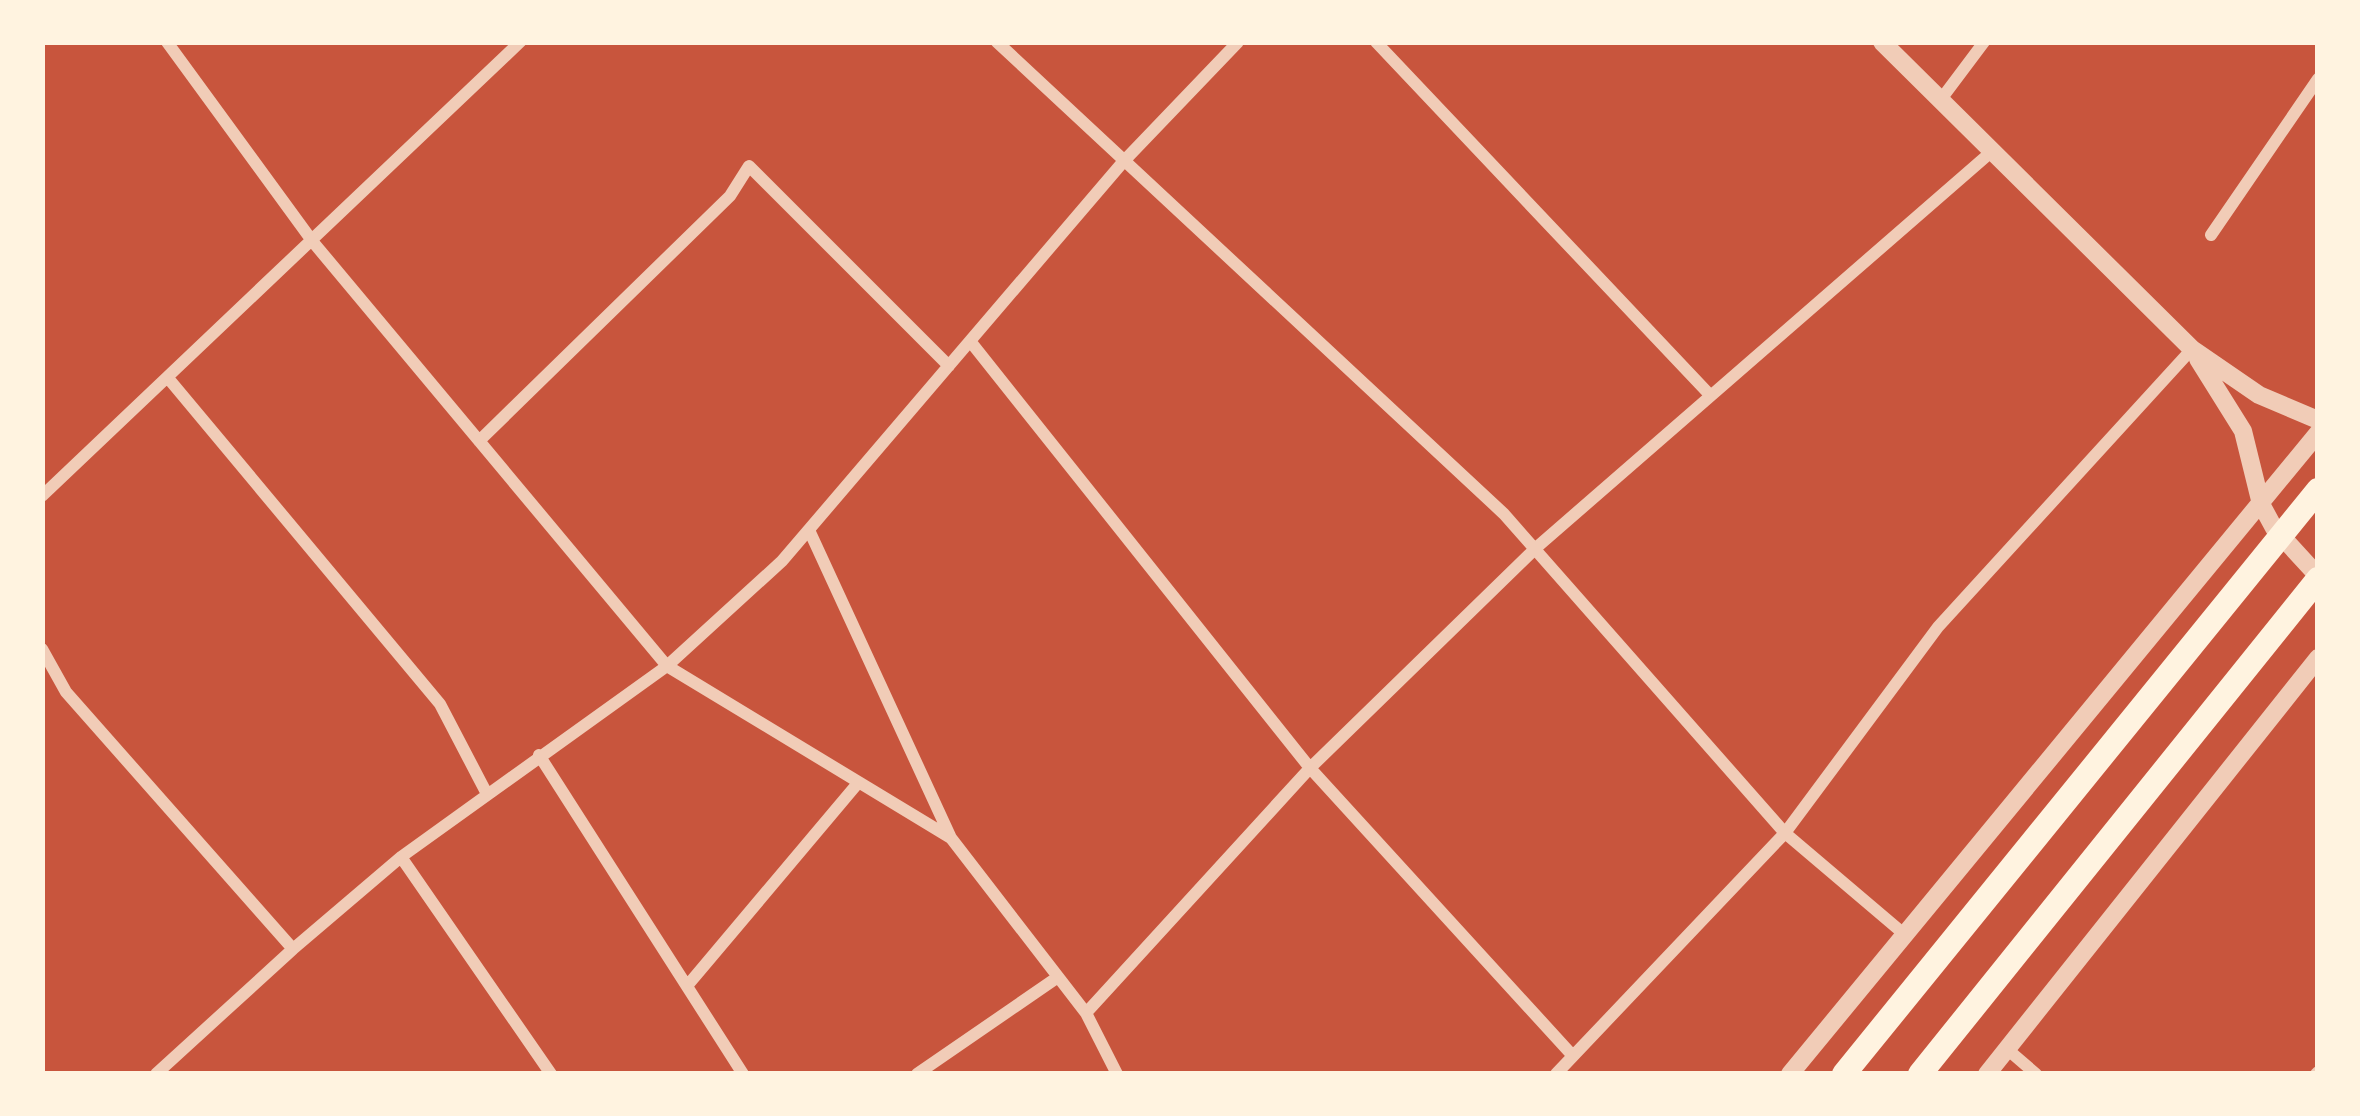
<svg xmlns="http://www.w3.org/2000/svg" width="2360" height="1116" font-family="'Space Grotesk',sans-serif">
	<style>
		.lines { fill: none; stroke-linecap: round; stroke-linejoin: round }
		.minor { stroke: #f1ccb7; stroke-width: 12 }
		.tertiary { stroke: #f1ccb7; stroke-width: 18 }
		.trunk { stroke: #fff3e0; stroke-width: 24 }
	</style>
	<rect width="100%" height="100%" fill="#c8553d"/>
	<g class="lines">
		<path class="minor" d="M167,42L313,242L667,666L951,838
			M997,42L1504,514L1785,833L1904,934
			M1376,42L1710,395
			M1939,102L1984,42
			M2211,235L2318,79
			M970,341L1310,768L1573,1056
			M168,378L440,704L487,794
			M479,441L730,196L749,166L949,366
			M42,496L520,42
			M809,530L951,838L1086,1013L1117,1074
			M42,649L66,692L293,949
			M539,755L743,1074
			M401,857L551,1074
			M687,986L858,783
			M1086,1013L1310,768L1537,547L1990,153
			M2007,1049L2036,1074
			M156,1074L293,949L401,857L667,666L782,561L1123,162L1238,42
			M917,1074L1058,977
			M1556,1074L1785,833L1938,627L2192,349
			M2316,1074L2318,1072"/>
		<path class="tertiary" d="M1882,42L2192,349L2259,395L2318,420
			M2198,359L2243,431L2261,504L2274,528L2318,576
			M1790,1074L2318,433
			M1987,1074L2318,658"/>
		<path class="trunk" d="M1844,1074L2318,490
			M1920,1074L2318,579"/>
	</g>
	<rect width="2360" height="1116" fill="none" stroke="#fff3e0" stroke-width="90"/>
</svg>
